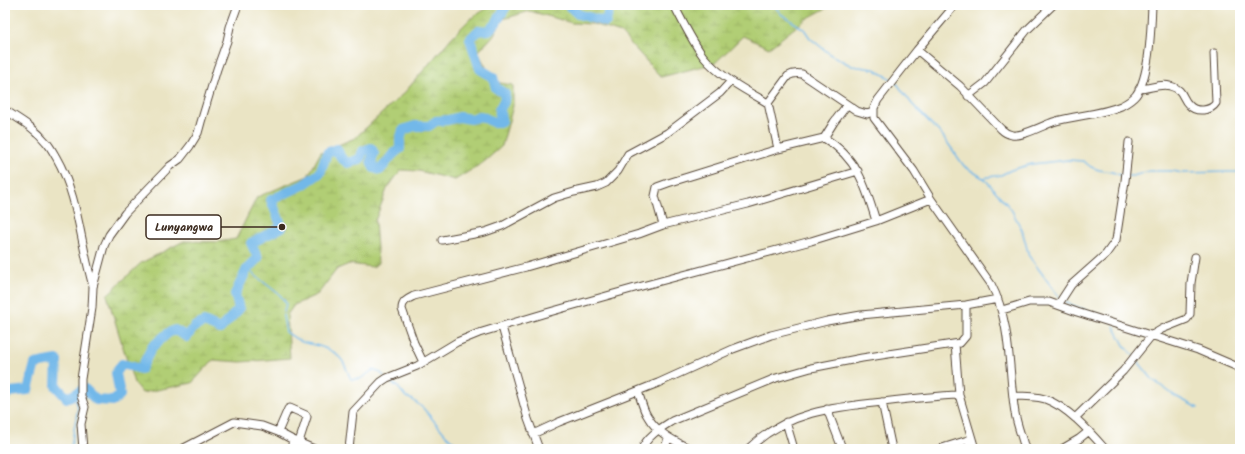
<svg xmlns="http://www.w3.org/2000/svg" width="1245" height="454" font-family="Kalam,sans-serif">
	<style>
		.wetland { fill: url(#wetland-marsh); stroke: #767c49 }
		.lines { fill: none; stroke-linecap: round; stroke-linejoin: round }
		.stream { stroke: #72b8e9; stroke-width: 1.5 }
		.river { stroke: #72b8e9; stroke-width: 10 }
		.minor-casing { stroke: #554637; stroke-width: 9 }
		.minor { stroke: #fff; stroke-width: 7 }
		.leader { fill: none; stroke: #3b2a1e; stroke-width: 1.5 }
		.callout-dot { fill: #3b2a1e; stroke: #fff; stroke-width: 1.5 }
		.callout { fill: #fff; stroke: #3b2a1e; stroke-width: 1.5 }
		.callout-label { font-size: 12px; text-anchor: middle; font-weight: bold; fill: #3b2a1e }
	</style>
	<defs>
		<pattern id="wetland-marsh" width="20" height="14" patternUnits="userSpaceOnUse"><rect width="20" height="14" fill="#b1ce74"/><path d="M1 5h8M5 5V1M11 12h8M15 12V8" fill="none" stroke="#99b164"/></pattern>
	</defs>
	<rect width="100%" height="100%" fill="#fff"/>
	<filter id="ink" filterUnits="userSpaceOnUse"><feTurbulence type="fractalNoise" baseFrequency=".025" numOctaves="2"/><feDisplacementMap in="SourceGraphic" scale="8" xChannelSelector="R" yChannelSelector="G"/><feConvolveMatrix kernelMatrix="1 2 1 2 8 2 1 2 1" color-interpolation-filters="sRGB"/></filter>
	<filter id="wash" filterUnits="userSpaceOnUse"><feTurbulence type="fractalNoise" baseFrequency=".012" numOctaves="4" result="noise"/><feDisplacementMap in="SourceGraphic" scale="16" xChannelSelector="R" yChannelSelector="G"/><feGaussianBlur stdDeviation="0.9" result="paint"/><feColorMatrix in="noise" values="0 0 0 0 0 0 0 0 0 0 0 0 0 0 0 0 0 1.4 0 .05"/><feComposite in="paint" operator="in"/></filter>
	<g filter="url(#wash)">
		<rect width="100%" height="100%" fill="#eae4c4"/>
		<path class="wetland" d="M492,5H832L806,19L769,48L743,36L715,63L661,77L621,33L593,24L572,23L530,11L503,19L493,36L478,52L486,67L499,83L513,85V106L502,146L484,162L455,180L419,171L401,170L387,189L375,221L378,263L373,267L349,264L337,269L318,294L294,305L287,315L290,358L241,362L213,360L192,383L142,393L134,383L107,295L141,263L184,241L218,242L236,239L257,197L308,176L321,152L355,138L405,92L453,36L470,19Z"/>
		<g class="lines">
			<path class="stream" d="M774,5L781,14L804,29L810,38L831,55L852,66L874,69L891,79
				M895,81L912,104L942,135L964,166L983,178L1001,175L1011,170L1032,164L1068,160L1083,161L1091,167L1099,170L1112,172L1123,176
				M1127,176H1133L1149,171H1173L1182,173L1227,172H1240
				M984,178L1011,209L1022,230L1029,256L1060,298
				M247,269L280,295L286,303L283,316L286,332C291,335 297,340 302,342C317,346 331,347 341,359C346,365 347,372 351,379H360L373,370L381,373L384,376
				M1064,302L1111,319
				M1114,326L1124,345L1133,355
				M1136,359L1153,380L1175,396L1198,408
				M388,381L397,386L406,397L413,400L423,408L446,435L462,449
				M72,449L71,447L78,407L74,395"/>
			<path class="river" d="M568,5L578,14L606,22L609,9L617,5
				M5,396L10,392L28,390L35,364L57,360L56,386L67,398L85,389L96,400L113,401L120,395L116,373L122,364L141,369L152,347L168,333L175,330L187,337L194,327L204,322L220,329L239,309L235,294L247,269L258,258L251,243L282,227L271,200L303,185L320,173L327,153L337,149L341,158L348,163L360,159L363,151L371,148L374,153L371,161L374,168L380,170C387,163 391,154 400,149V140L403,130L415,126H429L436,121L448,120L459,117L471,119L481,116L493,122H502L499,110L504,102L505,94L496,88L493,77L480,69L470,39L478,31L489,30L496,23L507,5"/>
		</g>
	</g>
	<g filter="url(#ink)">
		<g class="lines">
			<defs>
				<path id="minor" d="M674,5C682,21 693,42 703,56C720,77 745,90 768,103
					M955,5L917,50L878,100L874,108V118L914,171L931,199L991,284C1012,324 1008,370 1015,413C1017,425 1022,437 1025,449
					M917,50L960,86L1001,129C1004,132 1008,134 1012,135C1022,137 1042,126 1053,122C1075,115 1100,115 1121,106C1127,103 1132,100 1136,95C1150,76 1151,28 1152,5
					M1139,89C1149,89 1160,83 1170,86C1185,90 1181,98 1189,105C1196,113 1211,111 1216,103L1214,53
					M968,96L985,83L1027,30L1053,5
					M5,110C20,120 35,128 46,142C50,146 53,152 56,157C79,197 80,243 93,286
					M824,138L834,122L847,105
					M778,149L768,103L788,76C793,73 797,73 802,74L857,111L867,114L873,112
					M663,225L655,196L657,187L668,183L778,149L824,138C857,157 866,187 876,221
					M442,240L485,232L502,226L554,198L574,192L597,187L606,183L618,171L628,154L667,133L720,93L731,81
					M1058,305L1071,285L1106,254L1116,240L1125,181L1129,142
					M1002,310L1029,302H1049L1077,312L1198,350L1240,368
					M502,327L528,419L539,449
					M955,344L959,395L975,449
					M423,362L414,343L402,309C402,301 408,299 414,296L526,267L639,234L663,225L748,204L858,171
					M638,391C641,400 643,410 648,417C657,433 675,441 690,449
					M1013,396C1024,396 1035,396 1045,399C1068,407 1089,431 1105,449
					M882,402L892,449
					M827,409L842,448
					M1075,418L1123,371L1152,335L1162,329L1187,319L1190,314L1191,283L1195,257
					M786,422L794,449
					M278,432L288,409L290,408L306,415L307,417L299,442
					M533,434L559,422L658,383L733,349L771,335L827,321L861,315L966,305L998,299
					M83,449L81,424L85,407L81,396V379L92,308L93,287L104,246L109,235L125,213L170,166L180,159L190,146L198,133L201,122L217,69L227,41L230,27L238,5
					M182,449L234,422L262,426L278,432L293,440
					M291,449L293,440L314,449
					M349,449L353,412L381,382L387,378L417,366L457,342L479,333L546,313L642,286L811,241L876,221L931,199
					M642,449C647,436 661,428 672,421L776,378L811,368L862,358L960,343L966,336V305
					M665,449L668,437
					M748,449C786,412 833,407 883,402C908,399 933,396 959,395
					M939,449L971,439
					M1062,449L1079,439L1089,431"/>
			</defs>
			<use href="#minor" class="minor-casing"/>
			<use href="#minor" class="minor"/>
		</g>
	</g>
	<path class="leader" d="M282 227L221 227"/>
	<circle class="callout-dot" cx="282" cy="227" r="4"/>
	<rect class="callout" x="146" y="215" width="75" height="24" rx="4"/>
	<g class="callout-label">
		<text x="184" y="231">Lunyangwa</text>
	</g>
	<rect width="1245" height="454" fill="none" stroke="#fff" stroke-width="20"/>
</svg>
